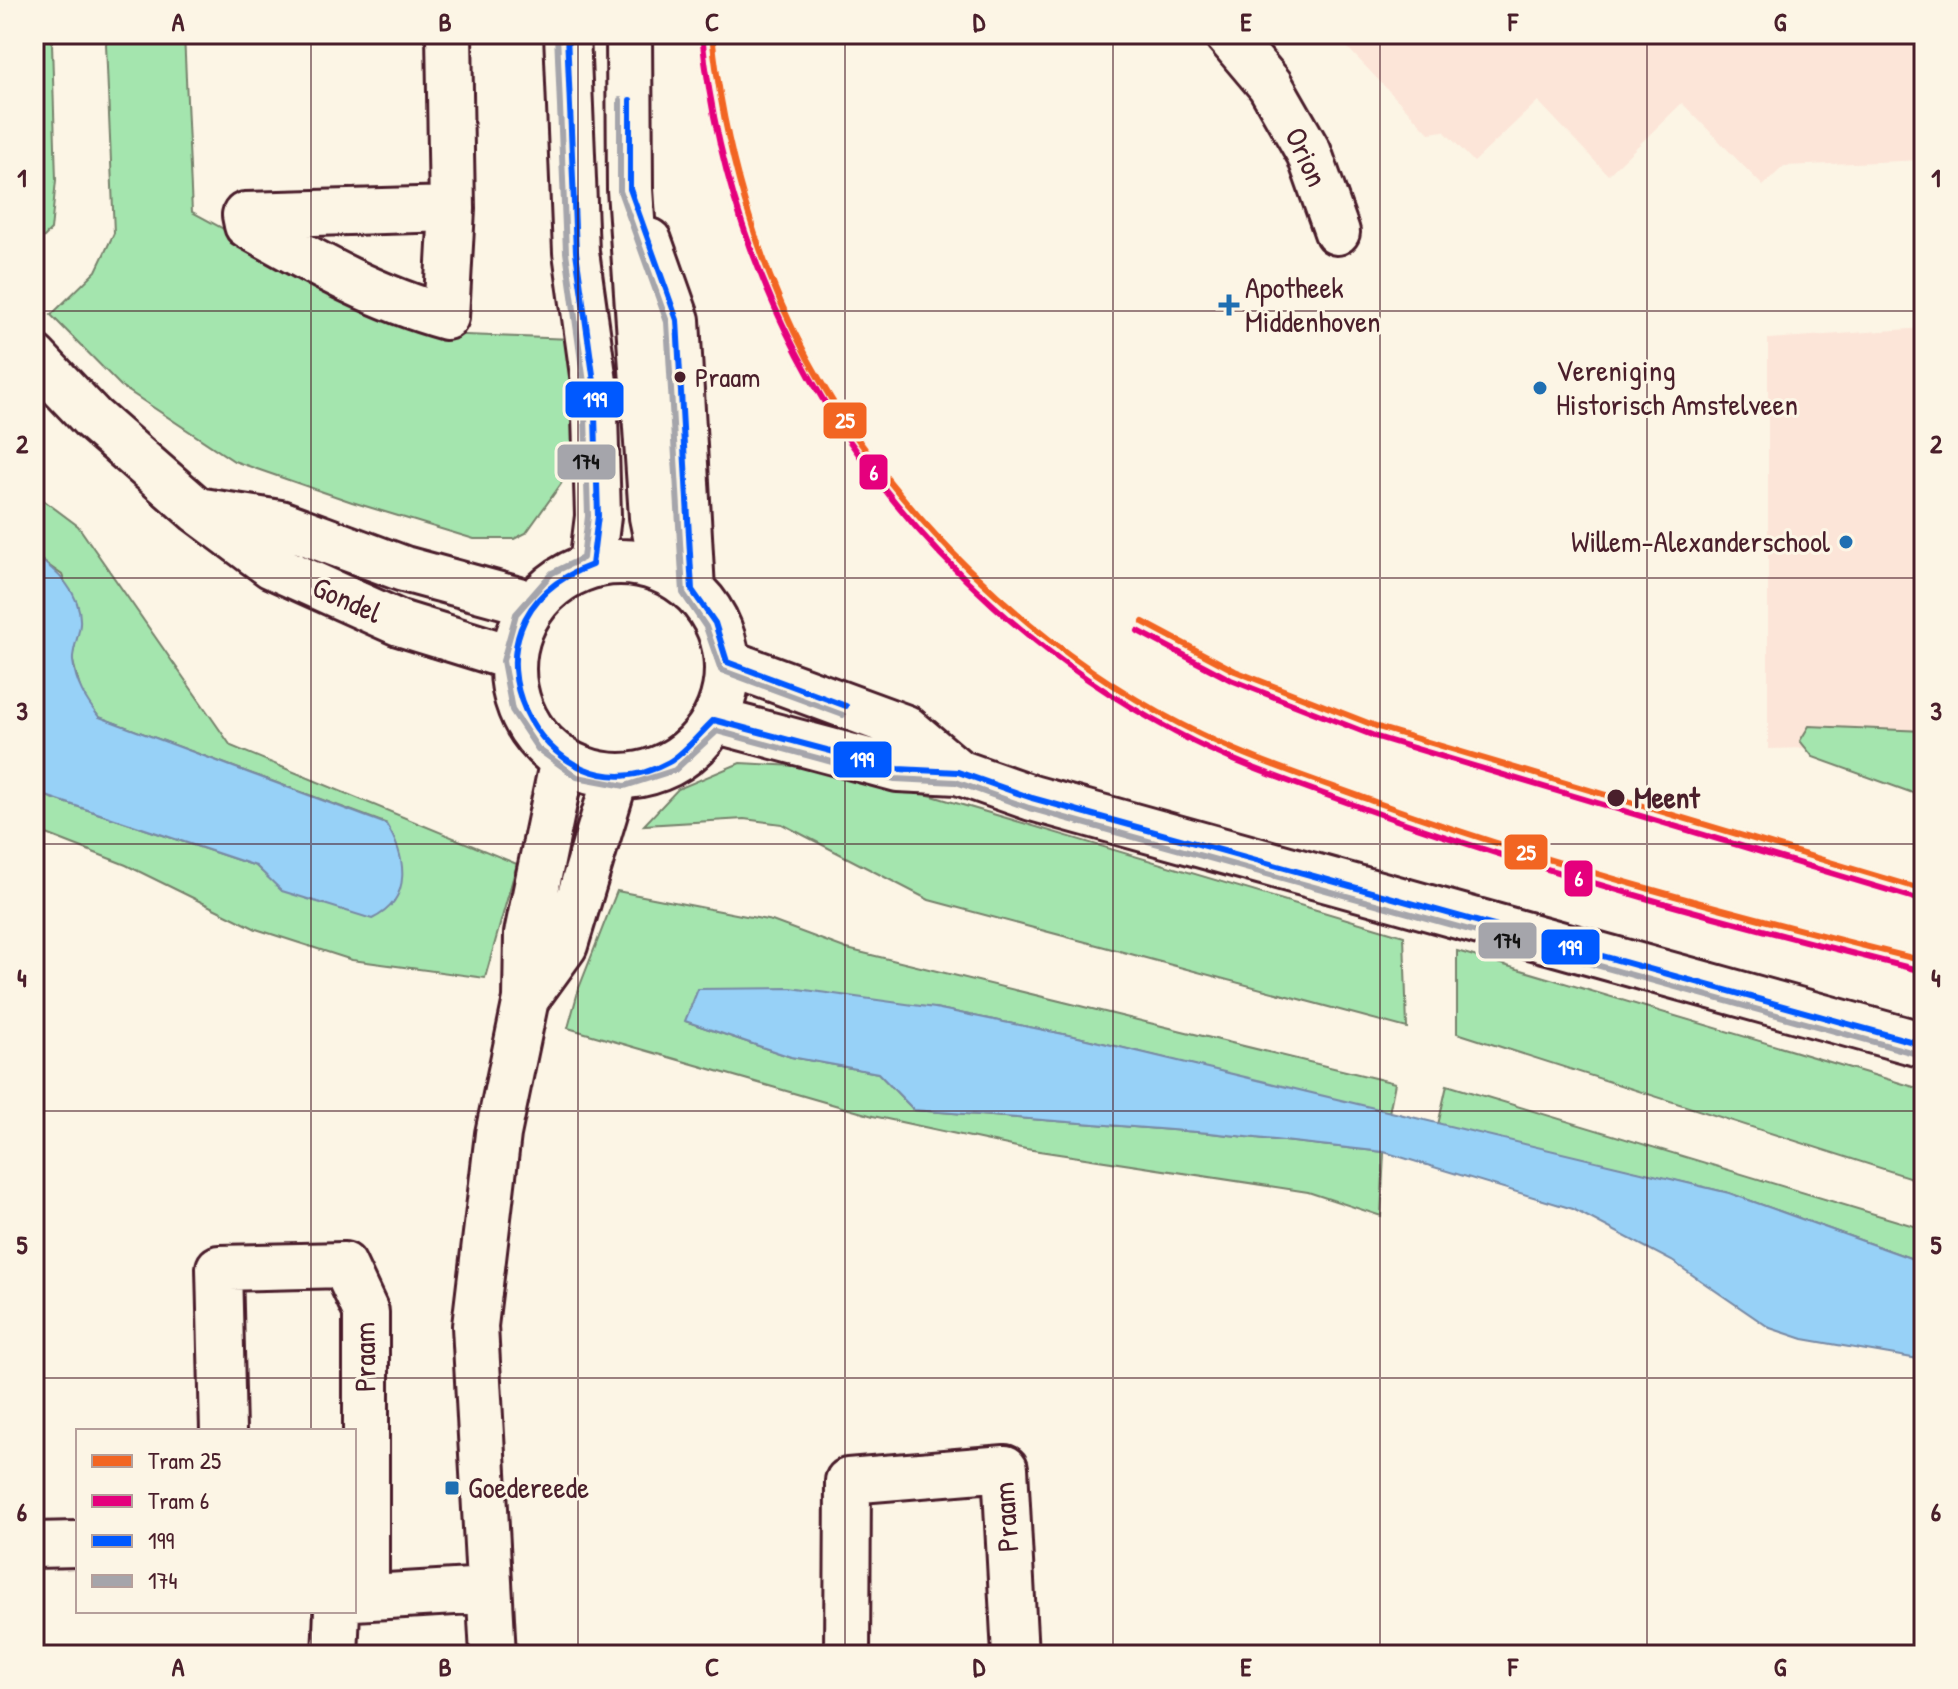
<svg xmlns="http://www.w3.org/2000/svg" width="1958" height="1689" font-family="'Patrick Hand',sans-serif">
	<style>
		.built { fill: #fce5d8 }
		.green { fill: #a4e5ae; stroke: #77826c; stroke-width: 2 }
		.water { fill: #97d1f7; stroke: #788aa5; stroke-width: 2 }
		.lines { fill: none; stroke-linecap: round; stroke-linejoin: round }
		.minor-casing { stroke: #4a1f2b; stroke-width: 50 }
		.minor { stroke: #fcf5e5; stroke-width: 44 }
		.bus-1-casing { stroke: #fcf5e5; stroke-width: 12 }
		.bus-2-casing { stroke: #fcf5e5; stroke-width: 12 }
		.bus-1 { stroke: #0059ff; stroke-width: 6 }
		.bus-2 { stroke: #a5a5ab; stroke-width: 6 }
		.tram-1-casing { stroke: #fcf5e5; stroke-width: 12 }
		.tram-2-casing { stroke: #fcf5e5; stroke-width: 12 }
		.tram-1 { stroke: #f26522; stroke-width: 6 }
		.tram-2 { stroke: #e5007d; stroke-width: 6 }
		.grid { fill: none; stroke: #4a1f2b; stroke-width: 2; stroke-opacity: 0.55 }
		.poi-dot { fill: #1f6fb2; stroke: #fcf5e5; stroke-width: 3 }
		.bus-dot { fill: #4a1f2b; stroke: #fcf5e5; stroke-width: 3 }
		.labels { text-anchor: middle; stroke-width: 6; stroke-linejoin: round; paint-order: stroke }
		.bus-label { font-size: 28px; fill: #4a1f2b; stroke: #fcf5e5; text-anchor: start }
		.street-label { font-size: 30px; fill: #4a1f2b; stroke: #fcf5e5 }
		.poi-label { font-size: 30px; fill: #4a1f2b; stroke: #fcf5e5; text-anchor: start }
		.stop-label { font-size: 30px; font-weight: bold; fill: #4a1f2b; stroke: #fcf5e5; text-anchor: start }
		.line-badge { stroke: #fcf5e5; stroke-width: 3 }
		.badge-label { font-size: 22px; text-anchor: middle; font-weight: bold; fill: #fff }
		.pale-badge-label { font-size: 22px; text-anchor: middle; font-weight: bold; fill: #111 }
		.neatline { fill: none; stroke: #4a1f2b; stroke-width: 3 }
		.grid-label { font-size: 26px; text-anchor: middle; font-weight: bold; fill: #4a1f2b }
	</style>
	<rect width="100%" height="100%" fill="#fcf5e5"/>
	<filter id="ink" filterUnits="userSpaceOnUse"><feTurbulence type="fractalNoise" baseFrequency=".0125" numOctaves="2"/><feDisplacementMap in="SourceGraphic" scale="16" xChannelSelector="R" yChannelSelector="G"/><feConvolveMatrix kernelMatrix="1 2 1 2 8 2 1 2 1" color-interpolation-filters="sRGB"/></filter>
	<g filter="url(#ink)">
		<path class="built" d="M1346,34H1924V160L1784,166L1763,186L1682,103L1608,175L1538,101L1474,162L1444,131L1429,133L1346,46Z
			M1924,328V745L1768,749V339Z"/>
		<path class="green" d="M34,34H55L52,43L56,180L51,230L34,247Z
			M109,34H184L192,212L279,259L439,334L573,339L576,449L561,484L526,533L514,539H474L352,502L234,461L121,386L51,315L96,271L114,233L106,44Z
			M34,493L78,526L231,746L517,864L485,978L352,960L256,929L126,865L34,829V792L256,866L283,891L385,823L99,717L82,696L72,658L80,622L62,575L34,555Z
			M1809,726L1924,731V797L1813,757L1800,741Z
			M740,763L815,767L885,782L1404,936L1407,1028L929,900L782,824L744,819L644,825L678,789Z
			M617,891L772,921L847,949L1395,1083L1389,1113L1078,1037L935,1008L685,1021L791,1057L878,1073L914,1110L1210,1133L1384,1152L1381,1216L1308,1192L1026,1149L873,1116L568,1028L579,988Z
			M1457,951L1924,1090V1182L1457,1033Z
			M1447,1085L1924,1229V1263L1729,1193L1438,1125Z"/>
		<path class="water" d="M34,555C57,571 82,593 80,624C79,637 72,649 73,661C76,684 85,699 99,717L386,824C406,856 414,899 372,919L282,891L256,866L34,792Z
			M791,988L935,1008L1078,1037L1729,1193L1924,1263V1360L1803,1339L1770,1328L1672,1261L1573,1209L1384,1152L1210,1133L914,1110L878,1073L791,1057L685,1021L698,989Z"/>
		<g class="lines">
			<defs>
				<path id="minor" d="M449,34L452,209L446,317C375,298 311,261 247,225L245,215L452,209
					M567,34L576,252L594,382L598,516L592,565
					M629,34L630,189L652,517L663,570
					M1227,34L1270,85L1309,153L1337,232
					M649,241L677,320L692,590
					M34,357L92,418L197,510L272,566L399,623L513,658
					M203,511L280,523L404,569L533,604
					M513 669a107 107 0 1 1 214 0a107 107 0 1 1-214 0Z
					M727,662L906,728L958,772
					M714,720L898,769L958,772L1032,798L1924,1045
					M526,999L565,945L616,776
					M223,1431L219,1268L344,1265L366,1312V1597
					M34,1545L78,1544
					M354,1598L488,1590
					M335,1655L337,1611
					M493,1655L475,1326L498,1134L526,999L527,934L563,759
					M847,1655L848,1481L1005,1468L1015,1655"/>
			</defs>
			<use href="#minor" class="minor-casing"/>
			<use href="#minor" class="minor"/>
			<defs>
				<path id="bus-1" d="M567,34L576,252L594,382L598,516L592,565C436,621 545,831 669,762C685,753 700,733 714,720L898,769L958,772L1032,798L1924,1045
					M630,100V189L677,320L692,590L715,623L727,662L846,706"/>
				<path id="bus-2" d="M557,34L566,252L584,383L588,516L583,558L552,573L516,614L503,661L512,710L538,749L577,777L625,786L675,770L717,731L895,779L956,782L1029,808L1921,1055
					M620,100V191L667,322L683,593L706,627L721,670L843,715"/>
			</defs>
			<use href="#bus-1" class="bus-1-casing"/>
			<use href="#bus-2" class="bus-2-casing"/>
			<use href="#bus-1" class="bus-1"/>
			<use href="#bus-2" class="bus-2"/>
			<defs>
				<path id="tram-1" d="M712,34C723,143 756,262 808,359C890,510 1030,646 1182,725C1243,757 1310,778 1375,802C1554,866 1739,915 1924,961
					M1143,622L1235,671L1381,728L1924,890"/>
				<path id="tram-2" d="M702,35C732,333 911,592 1175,732C1236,765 1303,786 1368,810C1549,875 1735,924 1922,971
					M1138,631L1231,680L1377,737L1921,900"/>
			</defs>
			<use href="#tram-1" class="tram-1-casing"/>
			<use href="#tram-2" class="tram-2-casing"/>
			<use href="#tram-1" class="tram-1"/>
			<use href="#tram-2" class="tram-2"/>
		</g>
	</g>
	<path class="grid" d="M311,34V1431M578,34V1655M845,34V1655M1113,34V1655M1380,34V1655M1647,34V1655M34,311H1924M34,578H1924M34,844H1924M34,1111H1924M34,1378H1924M311,1611V1655"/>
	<g class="poi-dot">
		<path d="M1225 293h8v8h8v8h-8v8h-8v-8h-8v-8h8z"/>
		<circle cx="1540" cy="388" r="8"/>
		<circle cx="1846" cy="542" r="8"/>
		<rect x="444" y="1480" width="16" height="16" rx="4"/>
	</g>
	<g class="bus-dot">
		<circle cx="680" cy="377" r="7"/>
		<circle cx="1616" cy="798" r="10"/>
	</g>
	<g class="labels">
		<g class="bus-label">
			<text x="695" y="387">Praam</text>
		</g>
		<g class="street-label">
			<text transform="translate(1306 157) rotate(65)" y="10">Orion</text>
			<text transform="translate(347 600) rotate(24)" y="10">Gondel</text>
			<text transform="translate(365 1357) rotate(-91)" y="10">Praam</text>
			<text transform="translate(1006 1517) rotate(-94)" y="10">Praam</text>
		</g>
		<g class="poi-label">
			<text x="1245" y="298">Apotheek<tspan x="1245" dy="34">Middenhoven</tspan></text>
			<text x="1556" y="381">Vereniging<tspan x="1556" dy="34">Historisch Amstelveen</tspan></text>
			<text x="1830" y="552" text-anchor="end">Willem-Alexanderschool</text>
			<text x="468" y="1498">Goedereede</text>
		</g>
		<g class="stop-label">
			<text x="1634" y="808">Meent</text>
		</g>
	</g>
	<g class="line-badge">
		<rect x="564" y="380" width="61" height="39" rx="8" fill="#0059ff"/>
		<rect x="822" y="401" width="46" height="39" rx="8" fill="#f26522"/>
		<rect x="556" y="443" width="61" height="38" rx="8" fill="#a5a5ab"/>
		<rect x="858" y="453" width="31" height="38" rx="8" fill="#e5007d"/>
		<rect x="832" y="740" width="61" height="39" rx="8" fill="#0059ff"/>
		<rect x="1503" y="833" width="46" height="38" rx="8" fill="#f26522"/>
		<rect x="1563" y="859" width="31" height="39" rx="8" fill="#e5007d"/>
		<rect x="1477" y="921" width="61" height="39" rx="8" fill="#a5a5ab"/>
		<rect x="1540" y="928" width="61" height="38" rx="8" fill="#0059ff"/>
	</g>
	<g class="badge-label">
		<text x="595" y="407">199</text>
		<text x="845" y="428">25</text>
		<text x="874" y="480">6</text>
		<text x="862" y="767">199</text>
		<text x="1526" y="860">25</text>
		<text x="1579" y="886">6</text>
		<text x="1570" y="955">199</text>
	</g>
	<g class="pale-badge-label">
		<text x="586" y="469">174</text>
		<text x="1507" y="948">174</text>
	</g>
	<rect width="1958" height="1689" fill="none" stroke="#fcf5e5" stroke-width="88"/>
	<rect x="76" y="1429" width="280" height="184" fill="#fcf5e5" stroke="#b59f9b" stroke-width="2"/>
	<rect x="92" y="1455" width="40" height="12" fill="#f26522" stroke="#b59f9b" stroke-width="2"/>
	<text x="148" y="1469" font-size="24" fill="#4a1f2b">Tram 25</text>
	<rect x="92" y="1495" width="40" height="12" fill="#e5007d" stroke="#b59f9b" stroke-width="2"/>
	<text x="148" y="1509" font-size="24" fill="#4a1f2b">Tram 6</text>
	<rect x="92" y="1535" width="40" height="12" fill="#0059ff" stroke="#b59f9b" stroke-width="2"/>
	<text x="148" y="1549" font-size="24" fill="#4a1f2b">199</text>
	<rect x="92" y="1575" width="40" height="12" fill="#a5a5ab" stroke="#b59f9b" stroke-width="2"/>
	<text x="148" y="1589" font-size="24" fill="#4a1f2b">174</text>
	<rect x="44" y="44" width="1870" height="1601" class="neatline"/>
	<g class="grid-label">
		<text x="178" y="31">A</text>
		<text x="445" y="31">B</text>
		<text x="712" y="31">C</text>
		<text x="979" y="31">D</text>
		<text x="1246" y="31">E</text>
		<text x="1513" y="31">F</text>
		<text x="1780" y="31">G</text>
		<text x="22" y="187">1</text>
		<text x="1936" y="187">1</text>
		<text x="22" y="453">2</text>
		<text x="1936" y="453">2</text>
		<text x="22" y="720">3</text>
		<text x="1936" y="720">3</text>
		<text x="22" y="987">4</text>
		<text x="1936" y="987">4</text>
		<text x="22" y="1254">5</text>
		<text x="1936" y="1254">5</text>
		<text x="22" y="1521">6</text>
		<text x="1936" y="1521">6</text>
		<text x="178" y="1676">A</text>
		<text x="445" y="1676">B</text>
		<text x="712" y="1676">C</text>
		<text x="979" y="1676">D</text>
		<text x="1246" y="1676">E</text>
		<text x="1513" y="1676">F</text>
		<text x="1780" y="1676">G</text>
	</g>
</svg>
